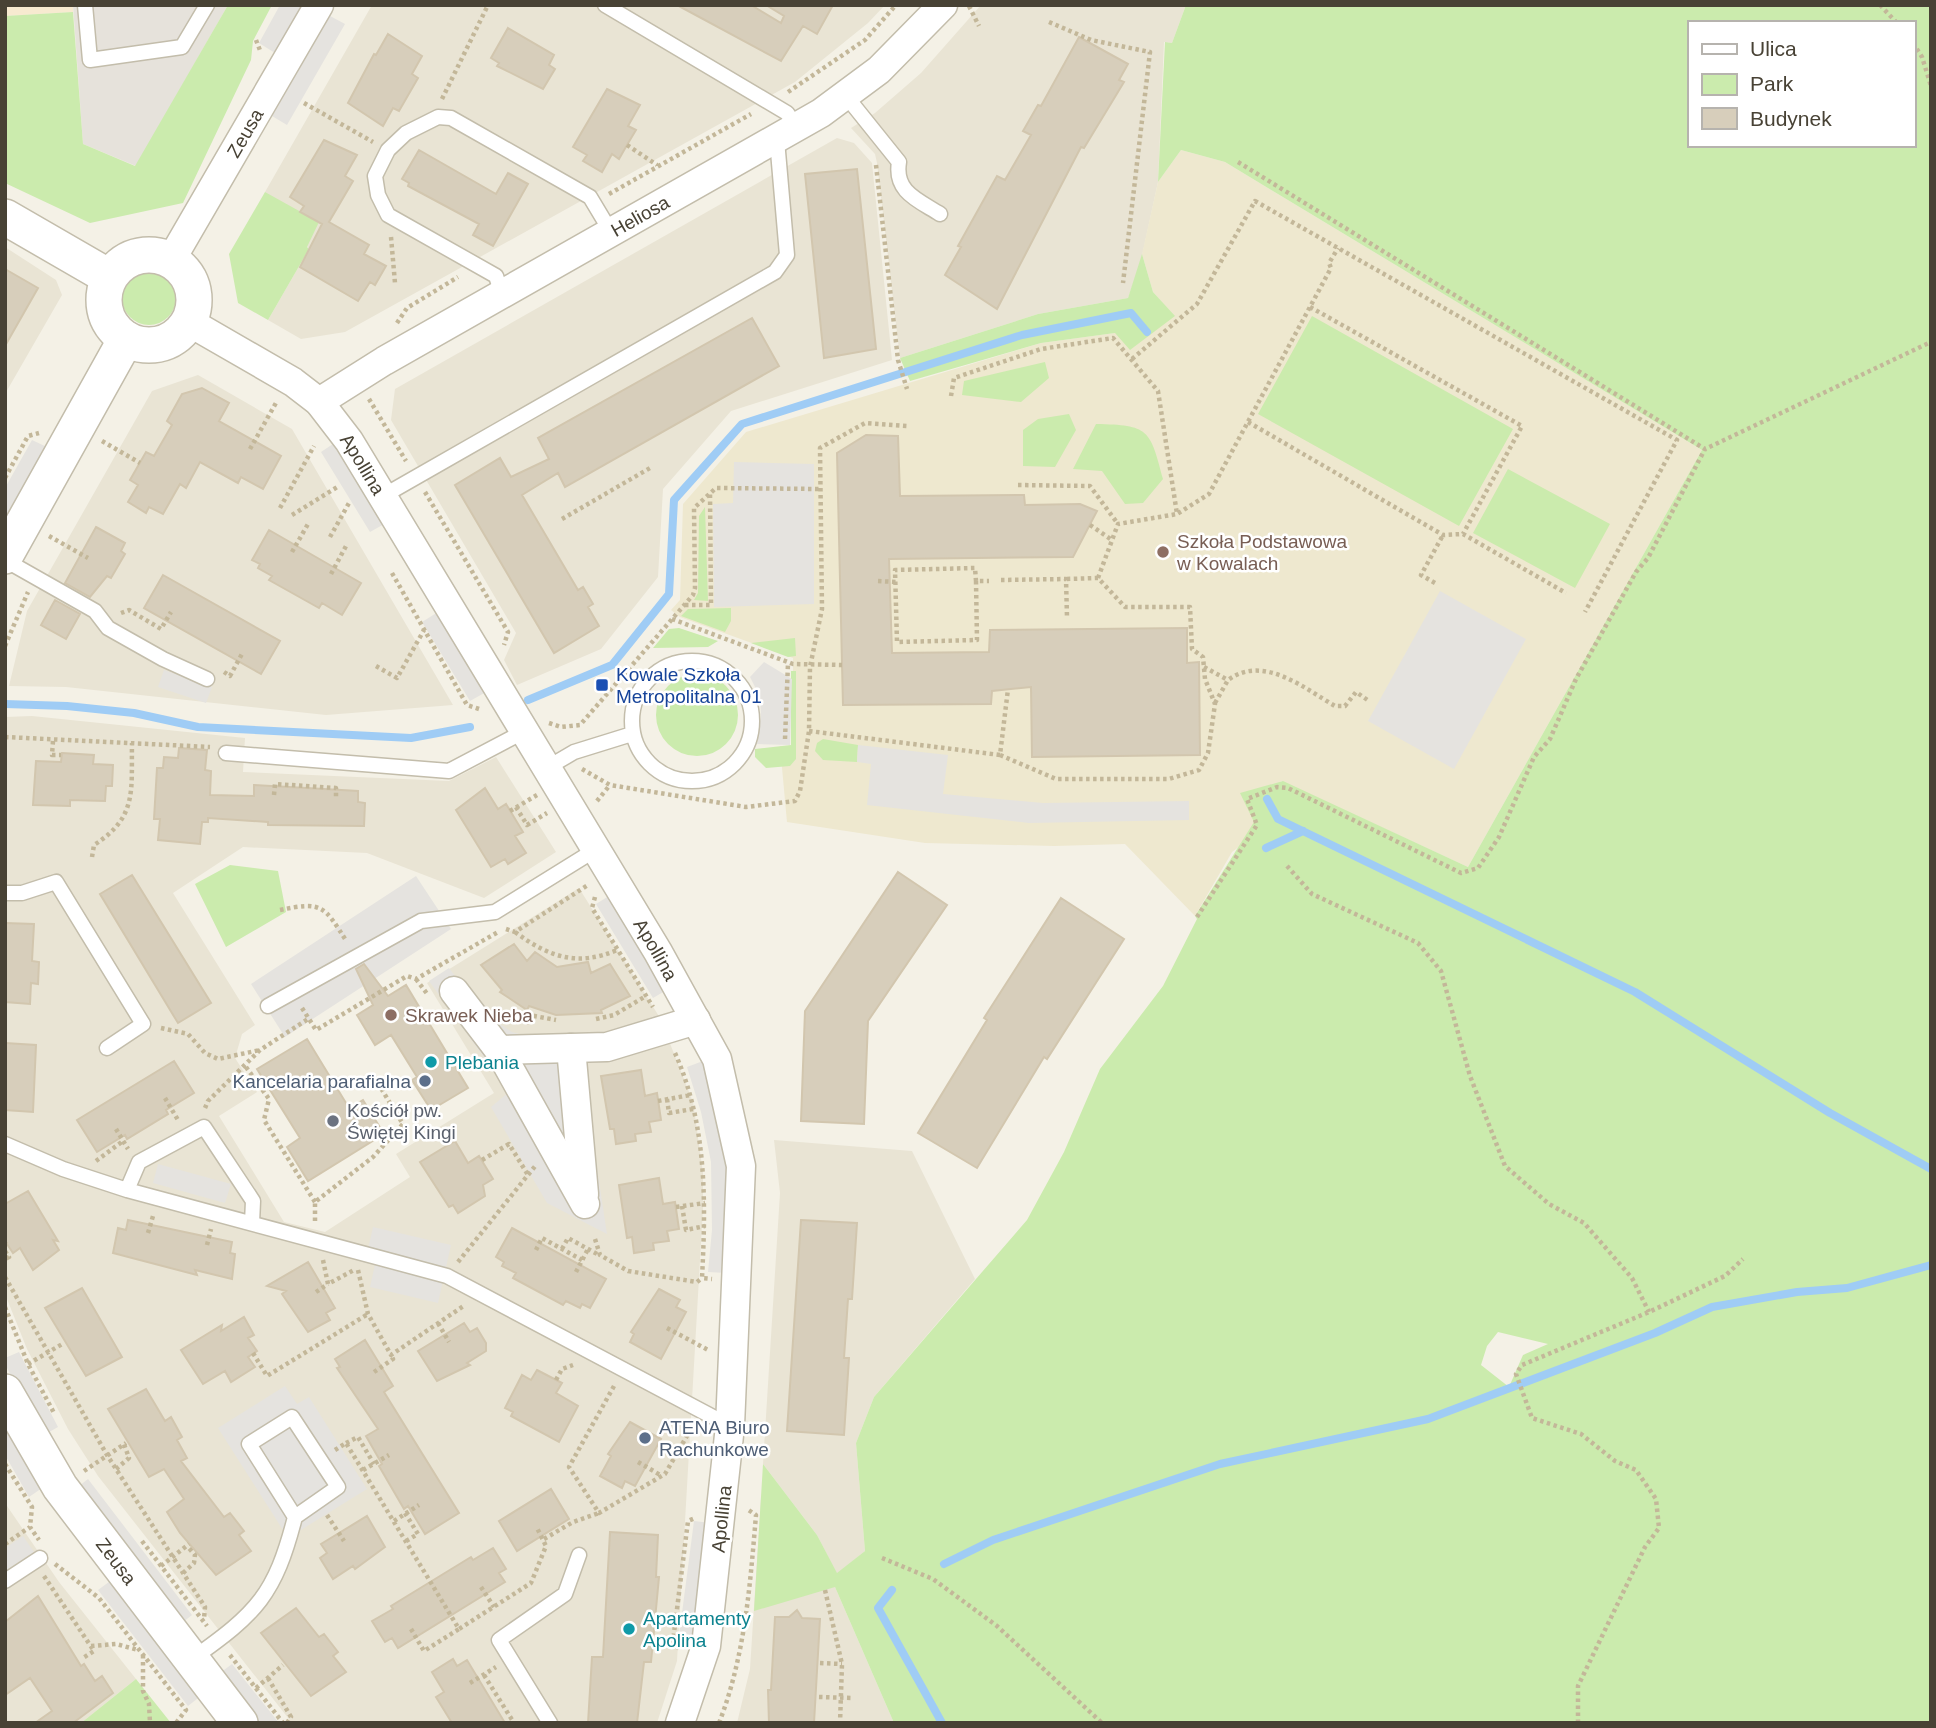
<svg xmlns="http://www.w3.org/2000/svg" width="1936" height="1728" font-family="Arial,sans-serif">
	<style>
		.residential { fill: #e9e4d4 }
		.commercial { fill: #f7ead0 }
		.industrial { fill: #e6e2db }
		.education { fill: #eee8cf }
		.green { fill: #cbebad; fill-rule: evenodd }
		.parking { fill: #e5e3df }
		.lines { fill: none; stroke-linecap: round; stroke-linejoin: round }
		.stream { stroke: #9fccf5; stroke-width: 8 }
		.building { fill: #d7cebb; stroke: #d2c6ae; stroke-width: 2 }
		.service-casing { stroke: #c3bdab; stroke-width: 17 }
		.minor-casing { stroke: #c3bdab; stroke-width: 31 }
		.tertiary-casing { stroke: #c3bdab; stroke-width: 38 }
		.path { stroke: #c3b799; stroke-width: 4.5; stroke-dasharray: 3.5 3.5; stroke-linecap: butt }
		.service { stroke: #fff; stroke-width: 14 }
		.minor { stroke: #fff; stroke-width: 28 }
		.tertiary { stroke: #fff; stroke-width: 35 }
		.education-dot { fill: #8d6e63; stroke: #fff; stroke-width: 2.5 }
		.transit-dot { fill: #1a4fb4; stroke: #fff; stroke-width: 2.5 }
		.culture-dot { fill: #0f9aa8; stroke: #fff; stroke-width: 2.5 }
		.service-dot { fill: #5c6f8a; stroke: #fff; stroke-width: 2.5 }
		.worship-dot { fill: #6b7280; stroke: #fff; stroke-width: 2.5 }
		.labels { text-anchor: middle; stroke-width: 5; stroke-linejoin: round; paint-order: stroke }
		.street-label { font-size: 19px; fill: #484235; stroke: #fff }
		.education-label { font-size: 19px; fill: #785e54; stroke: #fff; text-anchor: start }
		.transit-label { font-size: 19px; fill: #164399; stroke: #fff; text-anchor: start }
		.culture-label { font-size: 19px; fill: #0d838f; stroke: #fff; text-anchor: start }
		.service-label { font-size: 19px; fill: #4e5e75; stroke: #fff; text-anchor: end }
		.worship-label { font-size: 19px; fill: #5b616d; stroke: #fff; text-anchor: start }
	</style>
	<rect width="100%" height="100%" fill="#f4f1e6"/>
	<path class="residential" d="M372,5H885L868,23L795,82L345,332L301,339L268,320L309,249L265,192Z
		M981,5H1186L1172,43L1164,42L1158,182L1140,265L1128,298L1038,314L900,358L877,163L875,154L851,128L875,113L921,73Z
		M837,138L854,143L872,163L892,360L731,411L663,489L658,577L601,649L517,685L504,660L516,633L391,420L395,389Z
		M5,247L56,280L62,295L5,394Z
		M198,375L292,429L453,705L326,715L66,687L9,686L27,611L152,391Z
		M32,716L245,738L243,772L449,781L496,757L556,852L484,898L367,853L243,847L173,893L255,1025L242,1034L235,1058L257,1092L219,1116L284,1222L325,1232L410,1177L396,1154L494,1093L427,983L579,888L660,1018L693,1102L703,1173V1208L677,1661L657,1723H292L98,1476L68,1429L27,1349L5,1294V717Z
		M774,1140L912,1151L975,1279L874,1397L856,1443L865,1551L837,1574L817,1535L763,1464L780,1193Z
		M761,1498L835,1587L894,1723H737L750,1669Z
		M5,1503L59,1582L136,1679L81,1723H5Z"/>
	<path class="commercial" d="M5,5H73V12L5,16Z"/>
	<path class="industrial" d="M73,5H228L136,166L83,144Z"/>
	<path class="education" d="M1181,150L1225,162L1702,450L1468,867L1281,781L1240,846L1232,852L1195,916L1125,844L1054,846L925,843L787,822L780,746H793V658L680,617L671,610L680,600L683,504L746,432L1041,343L1115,333L1174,316L1153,292L1142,254L1158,182Z"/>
	<path class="green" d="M228,5H272L253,41L251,60L183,203L90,223L5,183V16L73,12L83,144L135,166Z
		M1186,5H1931V1723H894L835,1587L754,1611L763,1464L817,1535L837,1573L865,1551L856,1443L874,1397L1027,1220L1064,1152L1100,1069L1163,986L1197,919L1195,916L1254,822L1240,793L1283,781L1468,867L1702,450L1225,162L1181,150L1158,182L1165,42L1172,43ZM1689,23H1913V145H1689ZM1498,1332L1548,1344L1523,1355L1509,1387L1481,1365L1487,1346Z
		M265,192L319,222L307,247L309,249L268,320L238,303L229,254Z
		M1142,254L1153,292L1175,316L1130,350L1115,333L1041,343L910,381L900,358L1038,314L1128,298Z
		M122 298a27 27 0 1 1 54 0a27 27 0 1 1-54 0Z
		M1312,316L1513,429L1459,526L1258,414Z
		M1045,362L1049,378L1021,402L962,395L964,381Z
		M1069,414L1076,430L1055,467L1023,466V430L1038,419Z
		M1096,424C1149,425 1150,429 1163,479L1143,503L1125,504L1102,471L1073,469Z
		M1508,469L1610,524L1575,588L1473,533Z
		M705,507L708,601L694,600L698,593L699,516Z
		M731,608V621L725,632L681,616L688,609Z
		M679,628L718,641L708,647L653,648L669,629Z
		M795,638L796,656L788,657L751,643Z
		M791,671H796V759L790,766L766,768L755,757V749L791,745Z
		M656 715a41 41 0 1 1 82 0a41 41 0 1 1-82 0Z
		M823,739L858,745L857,762L823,760L815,751L817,743Z
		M230,865L278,871L286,912L226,947L195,884Z
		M136,1679L171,1723H81Z"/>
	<path class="parking" d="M280,5H302L275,53L259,43Z
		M330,16L345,24L287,125L272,116Z
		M32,440L49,448L5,527V488Z
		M336,442L386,523L370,532L321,452Z
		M734,462L814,464V604L714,607L713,504L733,503Z
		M1440,591L1526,639L1454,769L1368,721Z
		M438,612L486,692L470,701L422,622Z
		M764,662L792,679L790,745L757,744L761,716L760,697L750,677Z
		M164,670L212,687L206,703L158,687Z
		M858,745L948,755L943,794L1043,803L1189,801V820L1029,823L867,805L871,764L857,762Z
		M416,876L451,929L285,1037L251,984Z
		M612,894L670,988L653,998L596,904Z
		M449,968L483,1013L512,1032L544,1041L577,1037L607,1234L547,1203L491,1107L509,1092L429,981Z
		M703,1061L711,1085L727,1163L726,1273L708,1272L712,1230L711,1162L701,1112L687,1067Z
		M158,1164L231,1184L225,1203L153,1183Z
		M373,1227L451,1245L438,1303L370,1287L378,1251L368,1249Z
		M19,1352L58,1427L42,1436L5,1364V1358Z
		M285,1386L297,1404L309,1397L367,1489L288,1538L218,1428Z
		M5,1415L45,1486L29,1497L5,1455Z
		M88,1479L192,1615L178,1626L74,1490Z
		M694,1521L711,1523L696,1639L679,1636Z
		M23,1536L34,1552L5,1571V1548Z
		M113,1579L202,1695L188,1706L98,1590Z
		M232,1664L279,1723H253L216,1676Z"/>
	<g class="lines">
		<path class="stream" d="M528,700L612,665L669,594L674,500L742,424L1022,335L1131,313L1147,332
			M5,704L67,706L134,713L198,727L411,738L470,727
			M1267,799L1278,819L1635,992L1830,1113L1931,1169
			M1266,848L1303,831
			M944,1564L993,1540L1220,1464L1428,1419L1655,1333L1712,1307L1797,1292L1847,1288L1931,1265
			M892,1590L878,1608L942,1723"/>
	</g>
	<path class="building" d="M677,5H751L781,23L784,16L766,5H833L817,34L803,26L781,61Z
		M508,28L554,55L549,65L555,69L543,89L497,66L499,63L491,58Z
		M388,34L422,56L412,74L418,78L399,111L393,108L383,126L348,103L374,54L376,55Z
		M1079,37L1128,64L1119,80L1124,82L1084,148L1081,147L997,309L945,275L961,247L958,246L997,176L1005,180L1031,135L1023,131L1038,105L1041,106Z
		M607,89L640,105L628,126L636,130L627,145L619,159L612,154L602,172L583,161L587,155L573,147Z
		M324,140L357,155L345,176L353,181L329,222L369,245L364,254L386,266L375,285L370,282L358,301L300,267L322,224L300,212L304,206L290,197Z
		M419,150L496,194L508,173L528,184L493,246L473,235L479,224L408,186L409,183L402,179Z
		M857,169L876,349L824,358L805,174Z
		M5,269L38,288L5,346Z
		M752,318L779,366L565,487L558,473L522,495L578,590L583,587L593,604L588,607L599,626L554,653L455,485L500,458L511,477L549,459L538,438Z
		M202,388L229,403L219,421L281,456L263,489L241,477L238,483L200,462L186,488L180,484L163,514L149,507L146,513L128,502L138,485L130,480L146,452L154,456L172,425L167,421L182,394Z
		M866,435L898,436L900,496L1024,495L1025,505L1080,504L1097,511L1073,557L889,559L892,653L989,652L990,630L1187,628V663L1199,662L1200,755L1032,757L1031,687L992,691L991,704L843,705L837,453Z
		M96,527L125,543L121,551L125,554L111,578L107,576L90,597L65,583Z
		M269,530L361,583L342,615L322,603L319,608L269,580L272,576L258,568L260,564L252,560Z
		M163,575L280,641L261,674L144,608Z
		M55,600L80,614L66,639L41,625Z
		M179,748L207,750L205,770L211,771L210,795L254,796V785L358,791V802L365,803L364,826L268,825V822L208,818V822H202L200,844L158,840L160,819H154L157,768H163L164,757L178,758Z
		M62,753L94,755L93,764L113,765L112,786H106L105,801L70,800V806L33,805L36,761L61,762Z
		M485,788L498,809L506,804L523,832L515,836L526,853L508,864L505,859L491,867L456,810Z
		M898,872L947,905L868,1021L864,1124L801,1121L805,1011Z
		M132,875L211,1003L178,1023L100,894Z
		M1061,898L1124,939L1047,1059L1044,1057L977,1168L918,1133L987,1020L984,1018Z
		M5,923L34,924L32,961L39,962L38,984L31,983L30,1004L5,1002Z
		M514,944L527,961L535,952L557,967L588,962L591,973L610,964L630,996L601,1010L602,1013L556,1015L529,1006L527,1010L500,992L502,990L481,965Z
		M364,964L388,996L406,985L468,1088L431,1110L412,1080L417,1077L391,1035L375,1045L357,1015L373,1005L356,969Z
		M307,1039L349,1108L363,1100L384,1134L308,1181L287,1147L300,1138L257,1069Z
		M5,1043L36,1045L33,1112L5,1110Z
		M174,1061L194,1093L166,1110L168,1114L127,1139L125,1135L97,1152L77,1120Z
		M641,1070L645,1096L657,1093L661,1120L649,1122L651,1132L635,1134L636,1141L616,1144L614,1129H610L601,1076Z
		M455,1141L468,1163L479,1156L493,1179L483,1185L485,1196L458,1213L453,1205L449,1207L420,1162Z
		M659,1178L663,1204L675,1202L679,1229L667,1231L669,1241L653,1243L654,1250L634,1253L632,1237L627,1238L619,1185Z
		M28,1191L58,1241L53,1240L59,1250L33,1270L20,1248L13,1253L5,1241V1204Z
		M128,1220L232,1242L230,1253L235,1254L232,1279L195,1270L197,1275L113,1253L118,1228L126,1230Z
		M801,1220L857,1223L852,1299H848L844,1358H849L844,1435L787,1431Z
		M512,1228L606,1279L590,1308L582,1304L580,1308L566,1301L563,1305L513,1278L516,1273L502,1266L504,1262L496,1257Z
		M308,1262L335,1308L326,1313L330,1320L308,1332L282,1294L286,1291L267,1286Z
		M82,1288L122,1357L86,1376L45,1308Z
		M659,1289L680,1300L676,1307L686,1312L661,1359L630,1342L634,1334L631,1332Z
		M244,1317L254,1335L248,1338L257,1351L248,1357L255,1367L231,1382L225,1371L203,1384L181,1350L222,1325L221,1331Z
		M464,1323L470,1332L477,1328L486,1343V1351L467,1363L470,1365L437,1381L418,1351Z
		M365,1340L393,1386L384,1392L459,1513L425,1534L408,1506L404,1509L379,1466L382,1464L366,1436L378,1429L337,1368L340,1367L335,1359Z
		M537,1370L562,1383L556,1393L578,1406L559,1442L511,1416L513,1412L505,1408L522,1375L531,1380Z
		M146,1389L165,1421L171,1417L182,1437L177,1440L187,1458L181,1461L224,1517L230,1513L244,1531L239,1535L251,1551L216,1575L180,1533L167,1512L184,1499L164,1469L149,1477L108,1409Z
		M630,1422L661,1439L635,1486L625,1481L622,1488L600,1476L611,1456L608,1454Z
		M551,1489L569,1519L517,1551L499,1521Z
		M367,1516L385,1547L355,1569L353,1566L333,1579L320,1558L327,1553L321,1544Z
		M610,1532L658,1535L656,1577H659L651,1662H644L637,1723H588L592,1657H603Z
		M493,1548L506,1569L499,1573L505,1582L398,1648L392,1638L385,1642L372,1621L393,1609L391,1606L471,1557L473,1560Z
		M38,1596L81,1666L84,1664L95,1681L102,1676L113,1693L73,1723H35L52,1711L30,1678L5,1695V1622Z
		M296,1608L319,1637L324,1634L338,1652L333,1656L346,1672L311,1696L261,1633Z
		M797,1610L802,1618L820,1619L814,1723H769L768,1690H771L775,1617H789Z
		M453,1659L457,1666L467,1660L505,1723H452L436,1697L444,1692L432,1672Z"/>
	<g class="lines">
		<defs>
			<path id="service" d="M85,5L90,60L182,47L207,5
				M605,5L787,113L797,128
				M846,96L899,162C894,192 918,200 940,214
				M502,294L496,276L388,215L378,195L375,176L388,150L406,133L438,117L451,118L590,197L611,232
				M383,496L775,272L787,255L777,140
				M5,560L95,611L108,628L163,659L207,679
				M632 721a60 60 0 1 1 120 0a60 60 0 1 1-120 0Z
				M226,753L449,771L523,732
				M545,769L574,752L632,734
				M5,893H22L56,882L143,1024L107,1048
				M268,1006L421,921L495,912L595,850
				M5,1144L63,1169L127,1190L447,1276L730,1426
				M127,1190L139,1162L204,1127L253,1201L252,1223
				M5,1581L40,1558
				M192,1659C257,1613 275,1595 295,1517L249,1444L292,1417L338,1487L295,1517
				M550,1723L499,1640L565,1594L579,1555"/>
			<g id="minor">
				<path id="s1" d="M171,260L319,5"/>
				<path id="s2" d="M189,322L293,382L319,402L349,441L658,952L717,1059L741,1166L730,1426L706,1646L680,1723"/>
				<path id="s3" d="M319,402L384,361L821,113L879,70L943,5"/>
				<path d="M454,991L499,1050L607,1047L696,1020"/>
				<path d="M571,1048L584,1194"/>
				<path d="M499,1050L585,1204"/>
			</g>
			<g id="tertiary">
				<path d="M5,217L109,277"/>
				<circle cx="149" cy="300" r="45"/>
				<path d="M5,556L126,339"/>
				<path id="s4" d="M5,1392L60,1487L240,1723"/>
			</g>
		</defs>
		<use href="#service" class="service-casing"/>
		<use href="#minor" class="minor-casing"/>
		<use href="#tertiary" class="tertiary-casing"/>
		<path class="path" d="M1880,5L1897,23
			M969,6L979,26
			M1049,22L1091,40L1150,52L1123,283
			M256,40L261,53
			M1913,43L1922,57L1931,86
			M788,92L865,40L896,5
			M442,99L488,5
			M304,103L373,142
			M627,145L657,165
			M1238,162L1705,449L1931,342
			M876,165L898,360L907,389
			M609,194L751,114
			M391,237L395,283
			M1310,307L1522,426L1463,534
			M397,323L407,308L458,277
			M1132,359L1197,304L1255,201L1677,440L1585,612
			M951,396L954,378L1041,349L1113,338L1158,391L1177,514L1209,494L1331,268L1329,263L1338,248
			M369,399L406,461
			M1248,422L1443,535L1463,534L1566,593
			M102,441L140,463
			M250,449L277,401
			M5,478L28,436L39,433
			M1018,485L1090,486L1118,524
			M425,492L508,632L504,645
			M280,508L314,446
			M292,515L339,486
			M562,519L650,468
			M1090,525L1112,540
			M49,536L88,558
			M330,537L349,503
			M292,552L308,524
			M392,573L467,705L479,709
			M331,574L346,546
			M1098,578L1118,524L1177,514
			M1001,580L1066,579L1067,617
			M878,581L896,582
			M976,581L977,640L897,642L895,570L975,568L976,581H989
			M1435,583L1421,575L1443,535
			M685,605H711L710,494
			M121,613L129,610L161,629L171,612
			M672,619L793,664L842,665
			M5,646L28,592
			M376,666L397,678L424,630
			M1204,667L1228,680
			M224,672L230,676L243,652
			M1215,703L1228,680C1263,654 1304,688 1335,706H1345L1356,692L1369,701
			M549,723L561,727L580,725L693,595L695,588L694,508L716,488L821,489
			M809,731L1000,755L1008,689
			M5,737L210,747
			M785,739L788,663
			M53,741L52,755H61
			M1000,755L1056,779H1169L1199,770L1208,753L1215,704L1205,679L1203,657L1192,649L1190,607H1125L1098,578L1066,579
			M582,769L610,785L746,807L795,801L800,791L809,731L810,667L822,609L820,448L865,423L908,426
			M274,795L275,784L336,788V799
			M597,801L610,785
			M516,807L527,825L547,813
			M510,811L537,795
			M92,857L94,845C138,817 131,790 132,743
			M1287,866L1312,894L1418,943L1441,971L1470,1076L1505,1166L1549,1204L1584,1223L1632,1278L1649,1312
			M595,897L592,908L653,1007
			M280,910C323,901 324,906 347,942
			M1197,917L1257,825L1247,799L1277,787L1288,788L1461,873L1478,868L1499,837L1534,757L1550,739L1576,679L1636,572L1648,558L1705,449
			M506,929L515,932L588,885
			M515,932C549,957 577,967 617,950
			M416,979L428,995
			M302,1008L316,1030L407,976L416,979L498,932
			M596,1019L614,1015L646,996
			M526,1024L529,1015L556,1020
			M161,1028L188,1034L205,1053L218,1059L260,1050
			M675,1053C707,1125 706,1201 702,1278L712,1279
			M246,1067L269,1099L264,1120L315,1202
			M165,1098L178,1120
			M667,1099L669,1113L693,1109
			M658,1101L690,1095
			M205,1108L208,1101L260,1050L308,1019
			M116,1129L128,1149
			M482,1160L509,1144L528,1175
			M96,1161L123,1141
			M682,1206L686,1230L705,1226
			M676,1207L705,1203
			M315,1221V1202L373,1157L403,1124L374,1077
			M148,1233L153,1216
			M595,1239L600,1255L628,1271L697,1282L702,1278
			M5,1242L6,1241
			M207,1245L211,1229
			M562,1249L568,1238L599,1255
			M536,1250L542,1238L582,1260
			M5,1251L9,1257L5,1259
			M323,1260L328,1284L354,1270
			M458,1262L536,1165
			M358,1270L368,1314L391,1355L465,1305
			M576,1272L588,1249
			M5,1277L107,1455L205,1607L204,1619
			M316,1292L328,1284
			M5,1307L28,1364L54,1413
			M438,1323L449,1342
			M667,1328L710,1351
			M253,1353L267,1376L368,1314
			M28,1364L64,1343
			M374,1372L393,1359L391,1355
			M556,1380L562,1369L573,1365
			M614,1386L569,1467L599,1513L665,1474L692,1427
			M346,1443L358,1437L374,1464
			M335,1450L346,1443L459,1629L531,1583L546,1546L537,1528
			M638,1462L662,1476
			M5,1464L32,1507L30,1527L39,1540
			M116,1469L129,1458L124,1444
			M363,1470L389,1455
			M84,1471L126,1443
			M405,1513L418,1534L406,1541
			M327,1515L344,1541
			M394,1521L419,1505
			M544,1539L573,1522L599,1513
			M142,1541L207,1626
			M5,1544L30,1527
			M882,1558L933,1579L997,1626L1102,1723
			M55,1564L99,1598L186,1710L176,1723
			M161,1566L189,1544
			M183,1573L194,1563L195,1555L187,1546
			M44,1576L94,1651L83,1658
			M481,1587L494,1607
			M825,1590L842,1664L840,1723
			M411,1629L424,1651L459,1629
			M91,1646L116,1644L138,1650
			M679,1649L673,1641L688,1521L695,1518
			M143,1655V1691L149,1704L150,1723
			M230,1655L283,1723
			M820,1663L842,1664
			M484,1675L514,1723
			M268,1678L291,1717L287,1723
			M470,1683L496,1667
			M256,1688L283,1665
			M819,1697L853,1698
			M719,1723C745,1656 750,1586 756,1515L747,1509
			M1578,1723V1686L1645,1547L1659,1528L1656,1499L1636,1470L1615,1461L1581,1434L1532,1418L1516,1374L1522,1365L1649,1312L1725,1276L1743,1259"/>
		<use href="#service" class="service"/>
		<use href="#minor" class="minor"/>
		<use href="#tertiary" class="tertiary"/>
	</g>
	<g class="education-dot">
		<circle cx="1163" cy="552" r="7"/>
		<circle cx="391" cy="1015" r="7"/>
	</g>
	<rect class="transit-dot" x="595" y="678" width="14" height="14" rx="3.5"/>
	<g class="culture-dot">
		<circle cx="431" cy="1062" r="7"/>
		<circle cx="629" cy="1629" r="7"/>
	</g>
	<g class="service-dot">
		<circle cx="425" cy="1081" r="7"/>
		<circle cx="645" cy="1438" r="7"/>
	</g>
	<circle class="worship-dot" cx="333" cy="1121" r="7"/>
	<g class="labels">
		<g class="street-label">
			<text dy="7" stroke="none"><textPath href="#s1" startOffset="147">Zeusa</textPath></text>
			<text dy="7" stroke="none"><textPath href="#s3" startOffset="371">Heliosa</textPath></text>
			<text dy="7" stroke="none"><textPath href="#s2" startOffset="229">Apollina</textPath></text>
			<text dy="7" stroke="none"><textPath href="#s2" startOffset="796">Apollina</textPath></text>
			<text transform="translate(721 1519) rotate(-84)" y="7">Apollina</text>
			<text dy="7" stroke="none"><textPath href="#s4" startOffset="203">Zeusa</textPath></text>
		</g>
		<g class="education-label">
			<text x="1177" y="548">Szkoła Podstawowa<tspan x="1177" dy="22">w Kowalach</tspan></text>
			<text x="405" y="1022">Skrawek Nieba</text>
		</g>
		<g class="transit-label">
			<text x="616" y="681">Kowale Szkoła<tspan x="616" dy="22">Metropolitalna 01</tspan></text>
		</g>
		<g class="culture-label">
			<text x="445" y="1069">Plebania</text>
			<text x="643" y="1625">Apartamenty<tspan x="643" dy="22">Apolina</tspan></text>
		</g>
		<g class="service-label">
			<text x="411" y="1088">Kancelaria parafialna</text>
			<text x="659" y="1434" text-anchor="start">ATENA Biuro<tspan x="659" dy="22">Rachunkowe</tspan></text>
		</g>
		<g class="worship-label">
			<text x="347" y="1117">Kościół pw.<tspan x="347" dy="22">Świętej Kingi</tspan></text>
		</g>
	</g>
	<rect width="1936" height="1728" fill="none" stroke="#484235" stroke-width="14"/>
	<rect x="1688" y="21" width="228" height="126" fill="#ffffff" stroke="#b6b3ae" stroke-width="2"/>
	<rect x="1702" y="44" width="35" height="10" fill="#ffffff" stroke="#b6b3ae" stroke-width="2"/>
	<text x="1750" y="56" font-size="21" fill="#484235">Ulica</text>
	<rect x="1702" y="74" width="35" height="21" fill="#cbebad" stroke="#b6b3ae" stroke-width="2"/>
	<text x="1750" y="91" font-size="21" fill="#484235">Park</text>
	<rect x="1702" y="108" width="35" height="21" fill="#d7cebb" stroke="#b6b3ae" stroke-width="2"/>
	<text x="1750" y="126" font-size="21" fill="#484235">Budynek</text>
</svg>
